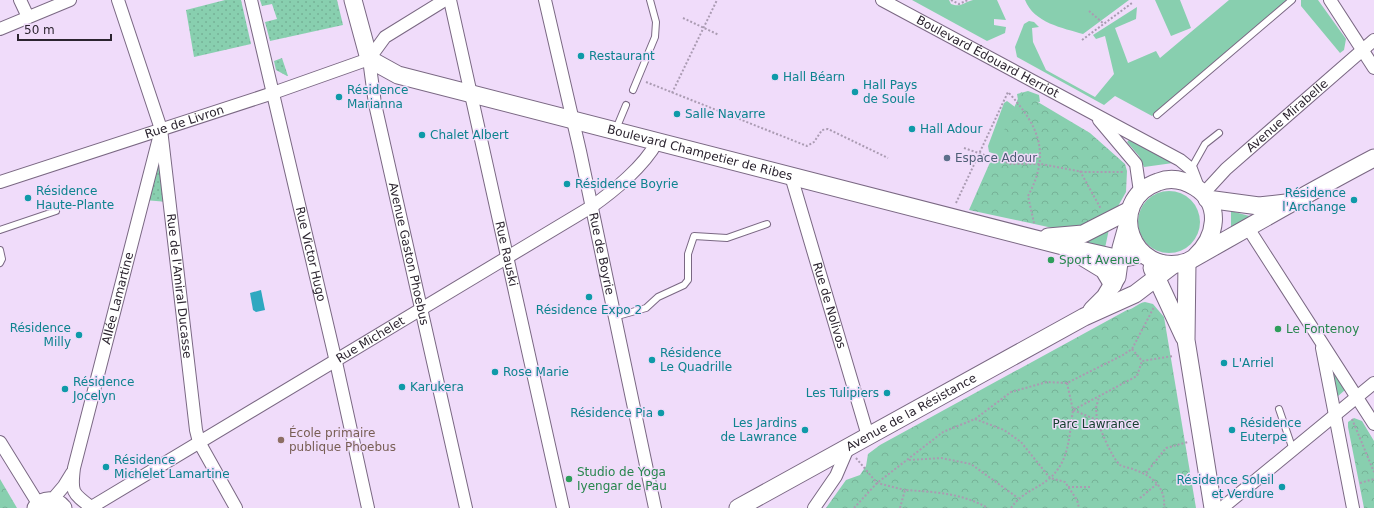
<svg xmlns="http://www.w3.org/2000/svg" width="1374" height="508" font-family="'DejaVu Sans',sans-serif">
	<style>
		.grass { fill: #88cfaf }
		.park { fill: url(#park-crowns) }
		.garden { fill: url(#garden-dots) }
		.water { fill: #2ea8c0 }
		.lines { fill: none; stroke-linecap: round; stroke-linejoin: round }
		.lane-casing { stroke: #7a6883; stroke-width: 8 }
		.street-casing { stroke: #7a6883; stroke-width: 14 }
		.secondary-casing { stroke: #7a6883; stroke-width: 19 }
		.path { stroke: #aa9bb2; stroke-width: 2; stroke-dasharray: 2 2; stroke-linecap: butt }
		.lane { stroke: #fff; stroke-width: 6 }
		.street { stroke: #fff; stroke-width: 12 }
		.secondary { stroke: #fff; stroke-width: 17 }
		.culture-dot { fill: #0f9aa8; stroke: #f0dcfa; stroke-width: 1.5 }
		.service-dot { fill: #5c6f8a; stroke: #f0dcfa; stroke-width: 1.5 }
		.leisure-dot { fill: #2e9e5b; stroke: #f0dcfa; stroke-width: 1.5 }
		.education-dot { fill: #8d6e63; stroke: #f0dcfa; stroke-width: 1.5 }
		.labels { text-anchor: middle; stroke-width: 3; stroke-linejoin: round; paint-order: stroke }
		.culture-label { font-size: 12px; fill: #0d838f; stroke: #f0dcfa; text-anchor: start }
		.street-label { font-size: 12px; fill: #2b242f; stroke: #f0dcfa }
		.service-label { font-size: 12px; fill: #4e5e75; stroke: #f0dcfa; text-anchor: start }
		.leisure-label { font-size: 12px; fill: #27864d; stroke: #f0dcfa; text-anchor: start }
		.park-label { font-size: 12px; fill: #174030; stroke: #f0dcfa }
		.education-label { font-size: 12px; fill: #785e54; stroke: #f0dcfa; text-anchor: start }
	</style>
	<defs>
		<pattern id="park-crowns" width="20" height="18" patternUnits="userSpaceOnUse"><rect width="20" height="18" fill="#88cfaf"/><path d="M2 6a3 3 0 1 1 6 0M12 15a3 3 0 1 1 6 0" fill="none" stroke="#76b297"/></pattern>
		<pattern id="garden-dots" width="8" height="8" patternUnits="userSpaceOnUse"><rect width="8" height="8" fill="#88cfaf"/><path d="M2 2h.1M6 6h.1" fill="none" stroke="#76b297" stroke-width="1.8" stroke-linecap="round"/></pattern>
	</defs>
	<rect width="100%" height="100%" fill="#f0dcfa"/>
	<path class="grass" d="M912,0H949L951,4C961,8 964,2 973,0C980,0 990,0 997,0L1006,20L994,19V25L1006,27L1005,33L987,41Z
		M1025,0H1129L1083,34C1063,28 1034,23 1025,0Z
		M1155,0H1180L1191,28L1171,36Z
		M1229,0H1288L1152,116L1115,96L1104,105L1017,57L1015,47L1024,24L1029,21L1034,22L1039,27L1032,28L1033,42L1046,70L1095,97L1114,74L1105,36L1096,39L1093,35L1137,7L1136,19L1115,28L1128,63L1156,51L1160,58Z
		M1301,0H1318L1346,39L1344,50L1340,53L1301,6Z
		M1028,91L1039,95L1040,102L1018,100L1017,94Z
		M1007,101L1015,107L995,154L989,152L988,146L1004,103Z
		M1129,140L1173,163L1144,167L1139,156L1127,142Z
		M1138 222a31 31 0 1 1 62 0a31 31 0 1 1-62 0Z
		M1231,211L1253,217L1231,230Z
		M1109,229L1105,248L1080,244Z
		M1332,370L1345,390L1337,397Z"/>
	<path class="park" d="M1021,92L1090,133L1125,164L1127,171L1126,192L1117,208L1088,224L1062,230L969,210Z
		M1145,302L1153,304L1164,317L1196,508H826L846,480L860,475L866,466L868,454L880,445L1127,310C1134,309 1138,303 1145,302Z
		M1354,418L1362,421L1374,441V508H1364L1348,427V422Z
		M0,479L17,508H0Z"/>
	<path class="garden" d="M225,0H241L251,44L194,57L186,10Z
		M260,0H337L343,25L270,41L265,22L277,19L272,4L262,6Z
		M282,58L288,76H287L276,70L274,61Z
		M155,159L163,160L168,202L144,200Z"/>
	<path class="water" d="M261,290L265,310L256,312L253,310L250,293Z"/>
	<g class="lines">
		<defs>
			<path id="lane" d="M633,90L655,37L656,22L650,0
				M1157,115L1292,0
				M616,129L626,105
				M1191,169L1205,144L1219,133
				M0,230L56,211
				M0,250L2,259L0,263
				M614,317L646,308L658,297L684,285L688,280V254L694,236L727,238L767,224
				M1279,409L1293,450"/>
			<g id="street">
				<path d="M20,0L28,17"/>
				<path id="s1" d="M118,0L161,129L196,430L199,442L236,508"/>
				<path id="s2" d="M251,0L336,362L368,508"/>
				<path id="s3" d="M450,0L563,508"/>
				<path id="s4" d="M545,0L580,151L655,508"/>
				<path id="s5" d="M882,0L1180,160L1191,169L1199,190"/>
				<path d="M1330,0L1374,68"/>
				<path d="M0,29L70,0"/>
				<path id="s6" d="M369,59L375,104L466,508"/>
				<path d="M369,59L385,37L445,0"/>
				<path d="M1099,120L1136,164L1140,192"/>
				<path id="s7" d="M791,176L868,436"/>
				<path id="s8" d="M0,182L273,93L369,59"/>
				<path id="s9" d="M1203,194L1226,169L1374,40"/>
				<path d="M1248,228L1374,424"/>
				<path d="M1322,348L1353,508"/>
				<path d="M0,442L39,505"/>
				<path d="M52,500L64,486L72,473"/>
				<path id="s10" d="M91,507C72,493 71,492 74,468L160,134"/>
				<path id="s11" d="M90,508L591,207C614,191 644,166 657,142"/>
				<path d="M814,508L836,476L848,448"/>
				<path d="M1222,508L1374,383"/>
			</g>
			<g id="secondary">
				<path id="s12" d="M353,0L369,59L398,75L1063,246L1120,259L1143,254"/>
				<path d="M1207,199L1259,206L1286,203"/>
				<path d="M1048,237L1083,234L1130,210"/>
				<path d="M1076,253L1104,270L1113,285"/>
				<path d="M1195,257C1216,238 1223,204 1195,187C1184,180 1171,177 1158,182C1104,201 1131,279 1187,262C1249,227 1311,191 1374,158"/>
				<path d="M1187,262L1186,340L1213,508"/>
				<path d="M1152,268L1184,337"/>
				<path d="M1092,310L1105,297L1117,277L1121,248L1128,223"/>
				<path d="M36,508C44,498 56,499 63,508"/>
				<path id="s13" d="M738,508L1084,317L1135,294L1173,265"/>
			</g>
		</defs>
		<use href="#lane" class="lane-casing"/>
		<use href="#street" class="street-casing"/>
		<use href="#secondary" class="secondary-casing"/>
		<path class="path" d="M951,0L959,4L968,0
			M1089,11L1104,24
			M683,18L719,35
			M1082,40L1132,3
			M646,82L807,146L814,142L822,130L828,129L888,158
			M672,93L717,0
			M964,148L1011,164H1041L1083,172H1124
			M1080,171L1101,209
			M956,203L1008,92C1039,126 1051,153 1028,196L1034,223
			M1132,349L1142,361L1173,356
			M1067,383L1073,410L1097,420C1101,431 1112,458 1120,465C1123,467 1131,468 1135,470C1153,476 1166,488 1164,508
			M975,419L1004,430L1021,442L1050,478L1065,482L1077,500L1079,508
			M1352,419L1374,472
			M1097,420L1096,408L1099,397
			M856,458L877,483L905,490
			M909,460L941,458L971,464L1018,498
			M1146,473L1166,448L1188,442
			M1360,483L1374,479
			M1068,487H1091
			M1140,498L1158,483
			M854,508L877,483L943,432L975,419L1011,392L1047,382L1067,383L1123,355L1132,349L1154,307
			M900,508L905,490C935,492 961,493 988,508
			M1011,508C1022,492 1036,490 1050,478C1070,460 1069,435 1073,410L1137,376L1142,361"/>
		<use href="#lane" class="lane"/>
		<use href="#street" class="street"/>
		<use href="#secondary" class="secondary"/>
	</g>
	<g class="culture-dot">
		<circle cx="581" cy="56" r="4"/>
		<circle cx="775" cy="77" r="4"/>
		<circle cx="855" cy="92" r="4"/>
		<circle cx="339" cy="97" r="4"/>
		<circle cx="677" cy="114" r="4"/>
		<circle cx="912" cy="129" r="4"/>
		<circle cx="422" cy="135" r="4"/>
		<circle cx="567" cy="184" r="4"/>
		<circle cx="28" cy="198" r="4"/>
		<circle cx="1354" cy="200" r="4"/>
		<circle cx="589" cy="297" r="4"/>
		<circle cx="79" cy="335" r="4"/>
		<circle cx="652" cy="360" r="4"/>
		<circle cx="1224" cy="363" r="4"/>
		<circle cx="495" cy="372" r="4"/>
		<circle cx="402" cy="387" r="4"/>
		<circle cx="65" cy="389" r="4"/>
		<circle cx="887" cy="393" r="4"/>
		<circle cx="661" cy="413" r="4"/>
		<circle cx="805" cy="430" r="4"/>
		<circle cx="1232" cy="430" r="4"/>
		<circle cx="106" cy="467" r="4"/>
		<circle cx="1282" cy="487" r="4"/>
	</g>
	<circle class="service-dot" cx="947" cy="158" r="4"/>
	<g class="leisure-dot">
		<circle cx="1051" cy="260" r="4"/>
		<circle cx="1278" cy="329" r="4"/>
		<circle cx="569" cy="479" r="4"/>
	</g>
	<circle class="education-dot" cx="281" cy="440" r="4"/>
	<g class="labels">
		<g class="culture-label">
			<text x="589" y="60">Restaurant</text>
			<text x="783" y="81">Hall Béarn</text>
			<text x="863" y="89">Hall Pays<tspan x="863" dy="14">de Soule</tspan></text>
			<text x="347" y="94">Résidence<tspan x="347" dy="14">Marianna</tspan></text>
			<text x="685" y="118">Salle Navarre</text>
			<text x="920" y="133">Hall Adour</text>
			<text x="430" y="139">Chalet Albert</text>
			<text x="575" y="188">Résidence Boyrie</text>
			<text x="36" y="195">Résidence<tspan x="36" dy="14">Haute-Plante</tspan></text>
			<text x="1346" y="197" text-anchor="end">Résidence<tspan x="1346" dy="14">l'Archange</tspan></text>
			<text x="589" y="314" text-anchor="middle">Résidence Expo 2</text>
			<text x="71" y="332" text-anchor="end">Résidence<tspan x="71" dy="14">Milly</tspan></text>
			<text x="660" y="357">Résidence<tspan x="660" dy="14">Le Quadrille</tspan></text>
			<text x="1232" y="367">L'Arriel</text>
			<text x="503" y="376">Rose Marie</text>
			<text x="73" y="386">Résidence<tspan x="73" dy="14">Jocelyn</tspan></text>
			<text x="410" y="391">Karukera</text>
			<text x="879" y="397" text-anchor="end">Les Tulipiers</text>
			<text x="653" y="417" text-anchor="end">Résidence Pia</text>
			<text x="797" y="427" text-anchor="end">Les Jardins<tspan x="797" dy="14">de Lawrance</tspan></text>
			<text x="1240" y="427">Résidence<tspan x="1240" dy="14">Euterpe</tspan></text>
			<text x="114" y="464">Résidence<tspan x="114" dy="14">Michelet Lamartine</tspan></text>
			<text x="1274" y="484" text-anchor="end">Résidence Soleil<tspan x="1274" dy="14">et Verdure</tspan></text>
		</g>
		<g class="street-label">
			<text dy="4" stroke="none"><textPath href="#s5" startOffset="120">Boulevard Édouard Herriot</textPath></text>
			<text dy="4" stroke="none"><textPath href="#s9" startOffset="115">Avenue Mirabelle</textPath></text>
			<text dy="4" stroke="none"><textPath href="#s8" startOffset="194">Rue de Livron</textPath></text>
			<text dy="4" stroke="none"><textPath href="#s12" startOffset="406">Boulevard Champetier de Ribes</textPath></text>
			<text dy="4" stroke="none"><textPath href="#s2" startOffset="261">Rue Victor Hugo</textPath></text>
			<text dy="4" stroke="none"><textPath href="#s6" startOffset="199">Avenue Gaston Phoebus</textPath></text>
			<text dy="4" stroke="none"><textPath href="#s3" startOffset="260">Rue Rauski</textPath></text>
			<text dy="4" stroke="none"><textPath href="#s4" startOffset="260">Rue de Boyrie</textPath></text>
			<text dy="4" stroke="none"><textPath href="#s1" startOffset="294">Rue de l'Amiral Ducasse</textPath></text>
			<text dy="4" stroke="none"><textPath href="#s10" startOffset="222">Allée Lamartine</textPath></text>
			<text dy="4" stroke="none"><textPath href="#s7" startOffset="135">Rue de Nolivos</textPath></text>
			<text dy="4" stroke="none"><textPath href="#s11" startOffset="327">Rue Michelet</textPath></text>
			<text dy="4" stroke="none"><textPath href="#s13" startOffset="198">Avenue de la Résistance</textPath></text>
		</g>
		<g class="service-label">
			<text x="955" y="162">Espace Adour</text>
		</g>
		<g class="leisure-label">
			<text x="1059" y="264">Sport Avenue</text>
			<text x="1286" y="333">Le Fontenoy</text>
			<text x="577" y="476">Studio de Yoga<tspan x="577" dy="14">Iyengar de Pau</tspan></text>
		</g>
		<g class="park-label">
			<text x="1096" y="428">Parc Lawrance</text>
		</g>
		<g class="education-label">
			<text x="289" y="437">École primaire<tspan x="289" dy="14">publique Phoebus</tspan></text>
		</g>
	</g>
	<path d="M18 34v6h93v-6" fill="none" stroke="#2b242f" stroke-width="2"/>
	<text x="24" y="34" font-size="12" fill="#2b242f" stroke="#f0dcfa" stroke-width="3" paint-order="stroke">50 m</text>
</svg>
